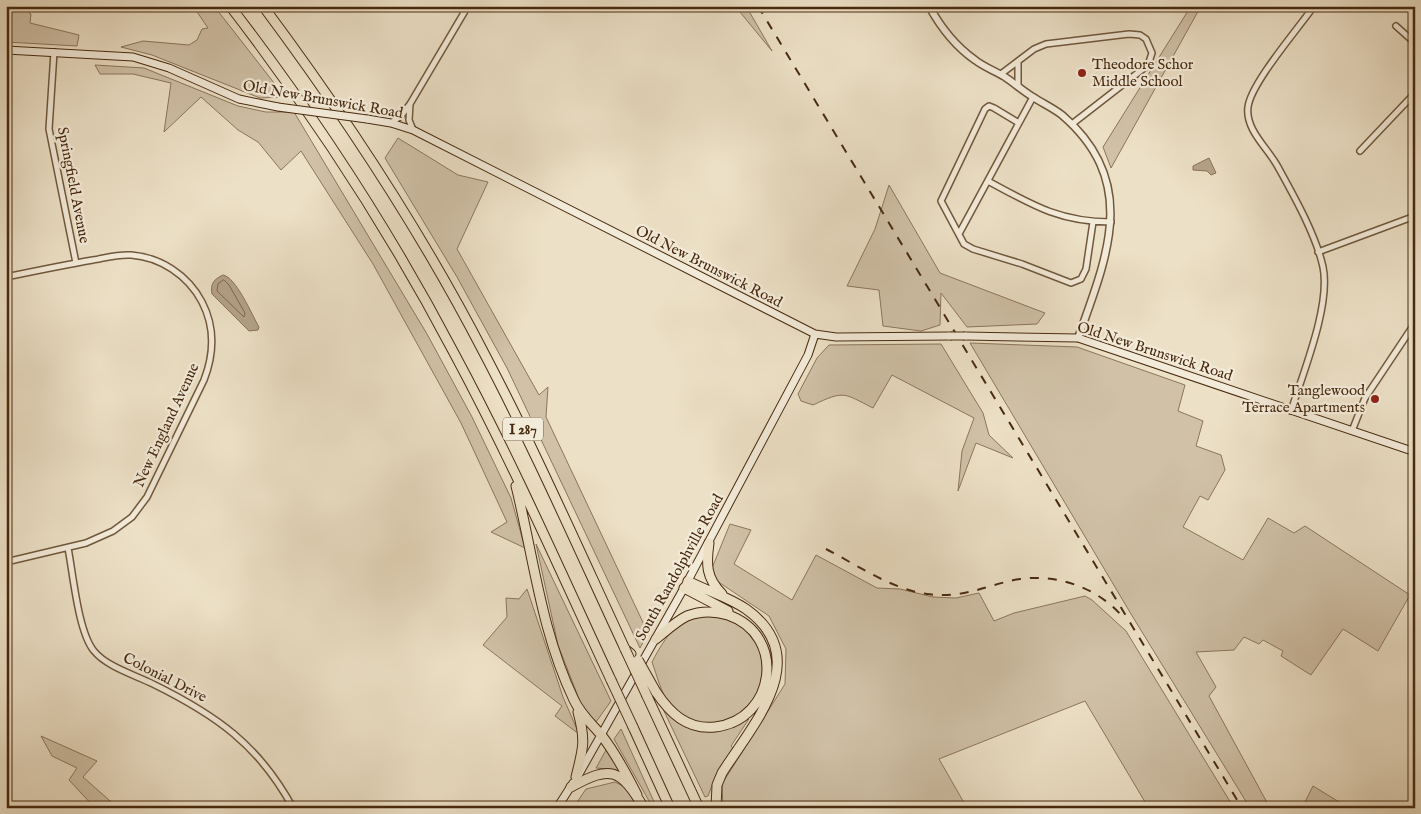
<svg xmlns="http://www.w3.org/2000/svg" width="1421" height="814" font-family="'IM FELL English',serif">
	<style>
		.green { fill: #d0c1a7; stroke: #8c765b }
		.water { fill: #b4a288; stroke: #897258 }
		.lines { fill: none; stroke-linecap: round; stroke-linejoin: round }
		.shore { stroke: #7e664c; stroke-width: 1 }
		.minor-casing { stroke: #71583d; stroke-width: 8 }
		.tertiary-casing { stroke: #71583d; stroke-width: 9 }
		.secondary-casing { stroke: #482a0f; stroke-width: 9 }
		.motorway-casing { stroke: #482a0f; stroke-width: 11 }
		.minor { stroke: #f3ebda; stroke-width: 5 }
		.tertiary { stroke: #f3ebda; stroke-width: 6 }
		.secondary { stroke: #f3ebda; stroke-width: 7 }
		.motorway { stroke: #ece0c6; stroke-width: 9 }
		.rail { stroke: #482a0f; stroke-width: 2; stroke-dasharray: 9 9; stroke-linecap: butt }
		.secondary-bridge-casing { stroke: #482a0f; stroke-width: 9; stroke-linecap: butt }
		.motorway-bridge-casing { stroke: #482a0f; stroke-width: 11; stroke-linecap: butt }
		.secondary-bridge { stroke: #f3ebda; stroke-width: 7 }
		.motorway-bridge { stroke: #ece0c6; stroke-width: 9 }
		.poi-dot { fill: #8f2418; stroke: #f3ebda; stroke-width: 2 }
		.labels { text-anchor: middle; stroke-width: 4.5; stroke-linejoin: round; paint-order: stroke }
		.shield { fill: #f3ebda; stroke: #7b644c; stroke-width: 1 }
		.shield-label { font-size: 14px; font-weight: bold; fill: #482a0f }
		.poi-label { font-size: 15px; fill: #482a0f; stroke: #f3ebda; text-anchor: start }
		.street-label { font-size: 15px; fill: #482a0f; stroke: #f3ebda }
	</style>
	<rect width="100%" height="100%" fill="#ece0c6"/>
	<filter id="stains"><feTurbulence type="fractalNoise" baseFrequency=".004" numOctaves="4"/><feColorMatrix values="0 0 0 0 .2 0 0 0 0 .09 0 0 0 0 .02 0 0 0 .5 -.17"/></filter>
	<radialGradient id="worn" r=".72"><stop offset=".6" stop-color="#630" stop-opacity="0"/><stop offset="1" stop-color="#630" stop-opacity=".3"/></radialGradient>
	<path class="green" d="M6,6L29,8V13L31,14L30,23L79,35L77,46L6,42Z
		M193,6H214L285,97L260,98L152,55L121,47L143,41L189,45L197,40L202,29L208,28Z
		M735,6H746L772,51Z
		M1191,6H1201L1111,168L1103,147Z
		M95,65L144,68L238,106L266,112H294L427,334L472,417L511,498L525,548L491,532L507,522L461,423L373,264L301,151L281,170L258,142L238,130L201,97L164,132L171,83L133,74H100Z
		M398,138L458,175L488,182L457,249L539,395L548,387L546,417L648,633L640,648L507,368L457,277L385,158Z
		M889,185L940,273L1045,313L1037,324L967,327L941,293L940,325L921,331L883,326L879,290L847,286L875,229Z
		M970,343L1077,347L1185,385L1178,411L1203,421L1196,446L1221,455L1225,470L1208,500L1200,496L1183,527L1243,560L1268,518L1294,533L1305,526L1410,595L1378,651L1343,629L1311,675L1281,656L1283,651L1263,640L1259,644L1244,637L1234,650L1196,652L1216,687L1209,696L1270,808H1250L1131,614Z
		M941,344L983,413L989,435L1013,458L976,443L958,491L962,451L974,418L892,375L873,408C843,393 845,390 813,405L801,401L798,394L817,358L829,345Z
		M730,524L751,530L734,564L792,600L816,555L877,588L900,589L933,597L956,598L979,593L994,621L1014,613L1085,596L1092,600L1126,631L1234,808H1134L1145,802L1085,701L939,759L967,808H723L722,784L785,684L786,649L769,616L717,581L712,568Z
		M536,544L611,701L596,722L581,704L558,645Z
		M527,589L563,697L579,734L555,716L562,706L483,645L507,617L506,598L519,599Z
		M709,616C722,618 738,621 748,631C783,669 749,734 698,722C687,719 676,714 669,704C661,692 657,676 652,662C667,634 676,619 709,616Z
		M663,709L677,722L732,726L733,728L749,719L731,746L733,748L716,775L708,796L705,797Z
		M621,729L656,806L653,808L614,739Z
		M41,736L97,761L83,777L118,808H95L69,780L77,768L52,756Z
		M606,750L623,774L608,769L596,768Z
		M615,782L625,787L638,808H573L586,789Z
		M1313,786L1349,808H1302Z"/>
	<path class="water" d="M1209,158L1216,173L1211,175L1207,171L1193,170V166Z
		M223,275C236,277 252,315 259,327L258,330L249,331L212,294C210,284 214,279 223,275Z"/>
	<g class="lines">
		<path class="shore" d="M224,280L229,285L245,313L244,317L217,291L218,284Z"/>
		<defs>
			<path id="minor" d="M1396,26L1415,43
				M54,52L49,129L76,263
				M1018,63V86
				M1001,74L1034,49L1046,44L1129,34L1140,35L1146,39L1152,53L1148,65L1072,124
				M410,104L409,120L413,130
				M391,123L401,116L410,104L468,6
				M1019,123L994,108L989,106L985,109L941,201L964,244L973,249L1022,264L1071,283L1081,279L1086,269L1093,222
				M1360,151L1415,93
				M988,181C1032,205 1060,222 1111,222
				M960,232L1033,97
				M1318,252L1415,216
				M6,277C35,271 64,265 93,260C105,258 118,254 131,255C160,257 188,275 202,302C215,327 214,354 204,380L147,497L132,517L113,531L86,543L6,562
				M1291,411C1303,373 1331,305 1323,267C1316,235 1294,196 1278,167C1268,148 1245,130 1248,107C1251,83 1298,29 1314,6
				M1352,431L1365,398L1415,323
				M68,548C73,573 78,632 94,651C107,667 135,675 153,684C216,715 259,745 293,808"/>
			<path id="tertiary" d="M929,6C941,28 955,46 975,60C984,67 995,71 1005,77C1014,83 1023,91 1033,97C1042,103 1053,108 1062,115C1140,182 1107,257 1078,338"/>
			<path id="secondary" d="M6,50L133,57L169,68L239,99L278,107
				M367,119L391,123L413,130L815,334L836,337L950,336
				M965,336L1078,338L1415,452
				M579,774L684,588L808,355L815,334
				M557,808L573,783"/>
			<path id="motorway" d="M230,6C314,115 390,231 454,353C511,459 560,570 611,680
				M263,6C345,116 421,231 484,353C535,450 579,550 625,649L631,654
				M516,486C534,559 541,631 574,700C581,715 592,724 602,736C616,754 627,775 637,795
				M709,543C706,564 706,578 722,594
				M688,581C707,591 729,597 746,609C815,658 753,724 722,773L717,785L716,808
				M684,588L728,611
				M656,692C670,713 687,730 715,727C776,720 787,635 728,615C715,611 700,611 687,616C675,622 666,631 656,639
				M647,696L699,808
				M633,727L670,808
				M576,777C583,749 586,741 578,712
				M571,787C611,765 620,768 644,808"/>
		</defs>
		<use href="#minor" class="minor-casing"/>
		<use href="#tertiary" class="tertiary-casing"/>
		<use href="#secondary" class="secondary-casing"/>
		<use href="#motorway" class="motorway-casing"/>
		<use href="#minor" class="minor"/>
		<use href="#tertiary" class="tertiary"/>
		<use href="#secondary" class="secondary"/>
		<use href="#motorway" class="motorway"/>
		<path class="rail" d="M758,6L1242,808
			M826,549C857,565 891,589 927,594C965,599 985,585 1020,579C1057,574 1096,587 1121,615"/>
		<defs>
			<path id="secondary-bridge" d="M278,107L367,119
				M950,336H965"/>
			<path id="motorway-bridge" d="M625,649L647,696
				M638,660L656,692
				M611,680L633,727"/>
		</defs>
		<use href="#secondary-bridge" class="secondary-bridge-casing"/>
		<use href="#motorway-bridge" class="motorway-bridge-casing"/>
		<use href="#secondary-bridge" class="secondary-bridge"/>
		<use href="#motorway-bridge" class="motorway-bridge"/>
	</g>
	<g class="poi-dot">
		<circle cx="1082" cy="73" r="5"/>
		<circle cx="1375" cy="399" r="5"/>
	</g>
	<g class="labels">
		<rect class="shield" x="503" y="417.5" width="40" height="23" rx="4"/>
		<g class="shield-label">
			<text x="523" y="434">I 287</text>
		</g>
		<g class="poi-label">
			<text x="1092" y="69">Theodore Schor<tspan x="1092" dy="17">Middle School</tspan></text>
			<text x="1365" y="395" text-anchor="end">Tanglewood<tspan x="1365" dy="17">Terrace Apartments</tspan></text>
		</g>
		<g class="street-label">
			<text transform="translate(323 99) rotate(10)" y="5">Old New Brunswick Road</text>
			<text transform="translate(74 185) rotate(79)" y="5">Springfield Avenue</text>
			<text transform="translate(709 266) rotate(27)" y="5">Old New Brunswick Road</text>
			<text transform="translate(1155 351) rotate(18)" y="5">Old New Brunswick Road</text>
			<text transform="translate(166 425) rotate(-65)" y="5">New England Avenue</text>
			<text transform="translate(679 567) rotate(-61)" y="5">South Randolphville Road</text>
			<text transform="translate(165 677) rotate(27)" y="5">Colonial Drive</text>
		</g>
	</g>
	<rect width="1421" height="814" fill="none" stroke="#ece0c6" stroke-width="25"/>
	<rect x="8" y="8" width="1406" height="799" fill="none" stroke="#482a0f" stroke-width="2.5"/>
	<rect x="12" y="12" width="1396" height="789" fill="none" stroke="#482a0f"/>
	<rect width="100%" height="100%" filter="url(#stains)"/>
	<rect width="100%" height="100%" fill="url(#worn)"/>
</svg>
